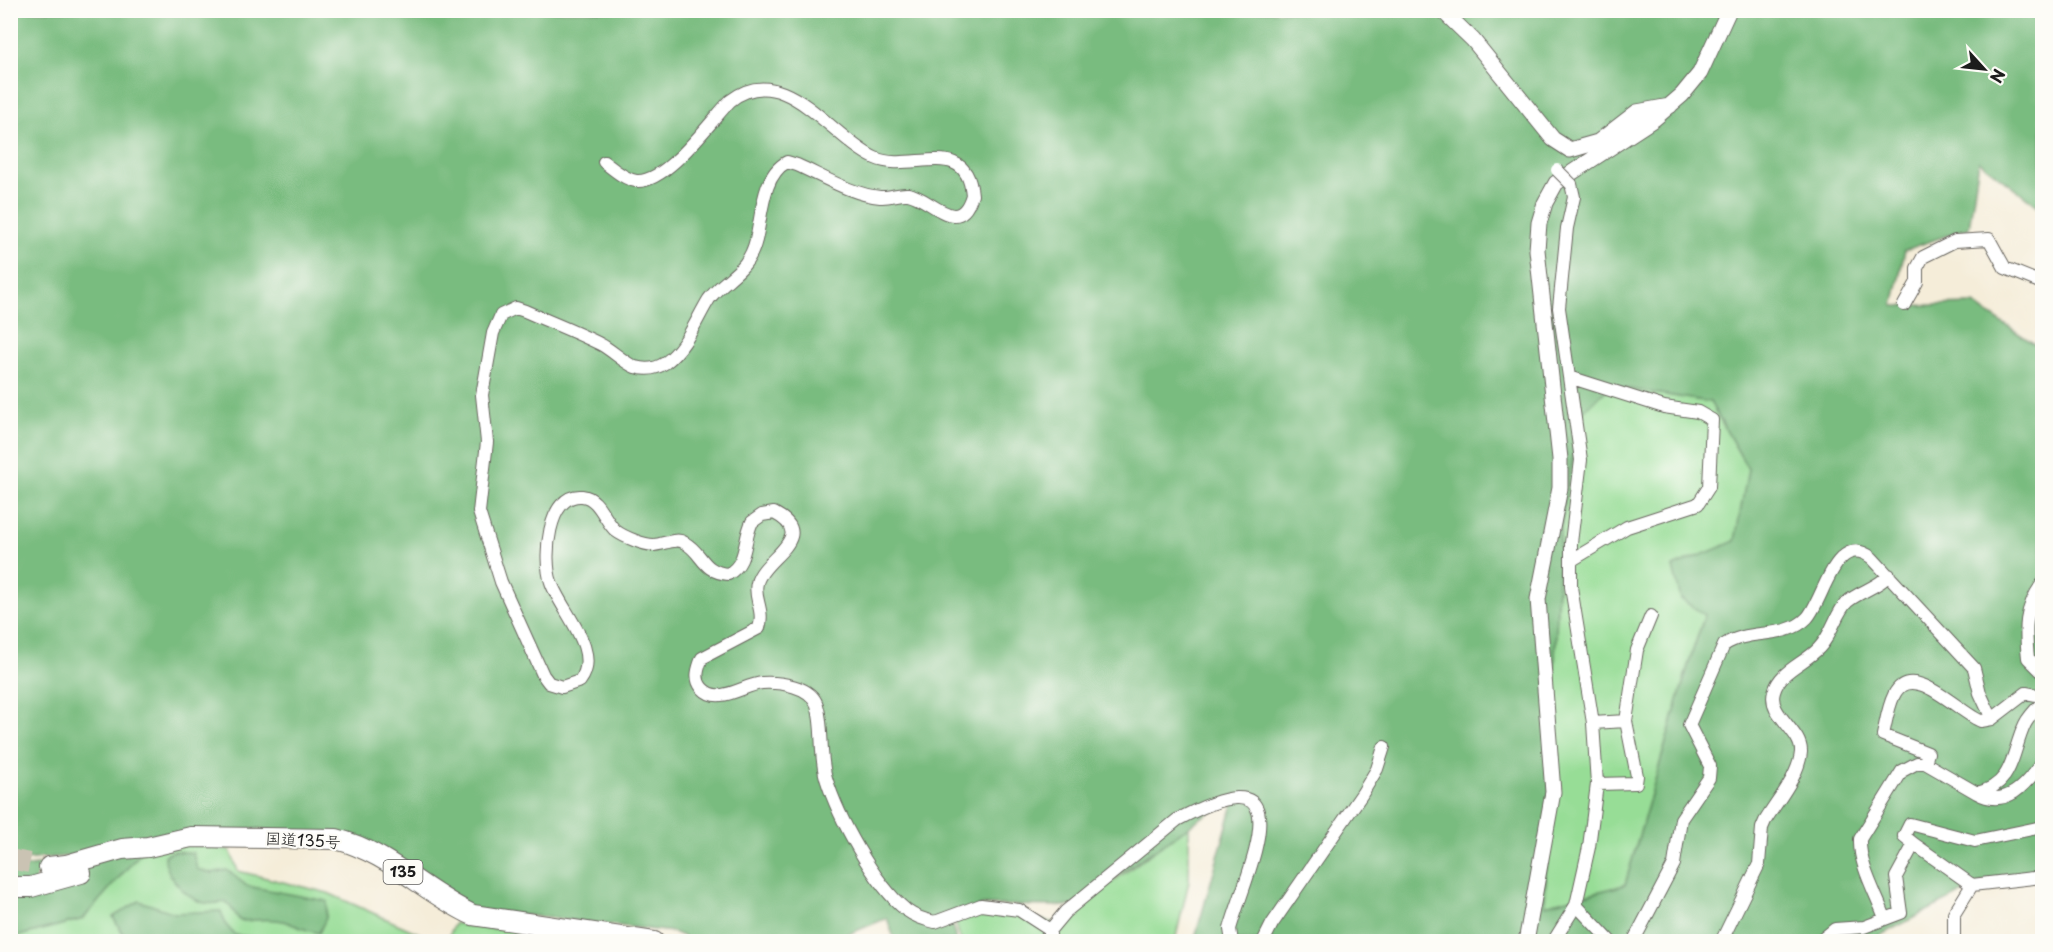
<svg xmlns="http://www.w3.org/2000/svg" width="2053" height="952" font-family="'Playpen Sans','Klee One',sans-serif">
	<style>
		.green { fill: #97dd96; stroke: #5a7c59; stroke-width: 1.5 }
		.forest { fill: #79bc7f; stroke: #4a6c4e; stroke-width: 1.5; fill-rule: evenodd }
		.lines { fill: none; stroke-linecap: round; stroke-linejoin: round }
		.trunk-tunnel { stroke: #cac3b3; stroke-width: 20; stroke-dasharray: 20 10; stroke-linecap: butt }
		.minor-casing { stroke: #68655e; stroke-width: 14 }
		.tertiary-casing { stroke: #68655e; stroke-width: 17 }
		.trunk-casing { stroke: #68655e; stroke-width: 22 }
		.minor { stroke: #fff; stroke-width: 12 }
		.tertiary { stroke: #fff; stroke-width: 15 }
		.trunk { stroke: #fff; stroke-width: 20 }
		.minor-bridge-casing { stroke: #68655e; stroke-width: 14; stroke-linecap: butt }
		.minor-bridge { stroke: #fff; stroke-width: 12 }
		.labels { text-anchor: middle; stroke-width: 4.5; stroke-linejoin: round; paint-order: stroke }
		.shield { fill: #fdfcf7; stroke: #605f5e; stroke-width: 1.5 }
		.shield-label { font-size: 15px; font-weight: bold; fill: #1c1c1c }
		.street-label { font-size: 16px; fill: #1c1c1c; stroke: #fdfcf7 }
	</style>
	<rect width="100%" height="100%" fill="#fdfcf7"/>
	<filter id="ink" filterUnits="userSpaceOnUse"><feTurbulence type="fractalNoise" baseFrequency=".0167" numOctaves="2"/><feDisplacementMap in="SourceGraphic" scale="12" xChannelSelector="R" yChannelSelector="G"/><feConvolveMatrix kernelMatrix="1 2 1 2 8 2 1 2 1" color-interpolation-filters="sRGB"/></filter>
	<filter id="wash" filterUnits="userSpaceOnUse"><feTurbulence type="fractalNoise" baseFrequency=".008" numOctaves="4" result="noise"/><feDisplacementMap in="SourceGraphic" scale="24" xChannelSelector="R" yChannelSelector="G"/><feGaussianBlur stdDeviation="1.35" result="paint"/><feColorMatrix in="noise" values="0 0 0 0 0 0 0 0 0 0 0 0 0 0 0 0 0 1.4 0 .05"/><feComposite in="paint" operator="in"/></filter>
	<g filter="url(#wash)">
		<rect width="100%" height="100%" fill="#f5edd9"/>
		<path class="green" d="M1611,386L1710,402L1748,469L1742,512L1735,541L1681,599L1705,614L1690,659L1625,885L1545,905L1560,535L1568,482L1583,411Z
			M1189,826V881L1175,941H961L954,919L978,907L1056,923Z
			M174,840L230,850L238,871L328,893L436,941H11V938L83,919L144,848Z
			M455,923L472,927L625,937L641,942H446Z"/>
		<path class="forest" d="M11,11H2042V209L1979,161L1969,228L1905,250L1893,306L1974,304L2042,349V876L1983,882L1869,941H1194L1236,794L1073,906L982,905L951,920L956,941H895L887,918L844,936L846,941L696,942L673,932L455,907L359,842L259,829L144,849L83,919L11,938V869L128,851L11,861ZM1611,386L1710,402L1748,469L1735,541L1673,567L1681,599L1705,615L1690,659L1625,885L1545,905L1560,534L1568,482L1583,411Z
			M174,851L193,853L197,869L211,873L227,870L247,886L327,901L326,918L319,933C305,931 296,925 283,921C268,917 255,921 240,921L227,902C217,903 207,905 198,901C181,892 164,873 165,855Z
			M139,901L175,913L221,911L226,925L235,935L265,939V941H127L113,917Z"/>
	</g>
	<g filter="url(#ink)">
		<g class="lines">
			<path class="trunk-tunnel" d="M10,859L49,867"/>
			<defs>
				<path id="minor" d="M604,162C613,169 624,179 636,181C666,184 710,122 730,101C783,58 830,137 875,158C910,174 967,135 972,195C959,239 930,197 908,194C899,193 890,198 880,197C853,195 822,176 797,165L787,162C762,175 762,216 756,240C748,273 726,276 709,299C696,320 686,348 665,363C656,369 645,370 635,367C623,362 612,350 600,344C576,332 550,322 525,311L516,308L501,315L493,333L482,395L487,442L479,512L501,582L543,675L549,683L562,687L580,681C603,651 560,610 551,582C543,560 547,493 582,496C600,498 604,521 616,531C624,537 644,545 654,545C665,544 676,537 685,543C703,553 702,572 728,574C748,563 743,540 752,522L762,515L774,513C820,537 762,558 757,583C753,598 765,610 759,628L702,658C698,668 694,679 702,688C718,706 743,685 762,683C780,682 811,686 817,705C824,728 819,754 826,778C838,817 874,884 906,910C914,916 925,920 935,922L981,905L1019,910L1050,930
					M1904,305L1917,282V268L1923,257L1955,241L1989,239L2005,268L2042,283
					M1569,377L1664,407L1698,412L1712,420L1709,487L1698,504L1627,527L1572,560
					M2042,584C2024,609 2025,629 2028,658L2042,672
					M1593,723L1626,721
					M1925,763L1928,753L1883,735C1886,722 1888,707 1894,695C1912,659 1960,714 1981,721L1992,719L2026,693L2042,696
					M1597,784L1636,783L1637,776L1626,721L1637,650L1651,616
					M1977,793C2006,809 2026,785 2042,762
					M1914,844L1904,836L1910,824L1975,841L2042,827
					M1576,905L1611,942
					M1885,918C1876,893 1859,866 1860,839L1902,771L1917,763H1925L1977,793C2015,784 2011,753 2025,724C2029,716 2036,709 2042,703
					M1050,942V930L1065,912L1177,820C1308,749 1248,867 1230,929L1232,942
					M1263,942L1272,924L1362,794L1377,769L1384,747
					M1553,942L1576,905L1589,847L1597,784L1593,723L1571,587V543L1581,460L1559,308L1567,228L1574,197L1571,184
					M1633,942L1674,864L1681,819L1709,778L1710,766L1689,725L1724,645C1748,628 1786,640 1807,618C1824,600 1835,530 1872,558L1974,668L1980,693L1992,719
					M1721,942L1759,864L1762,828L1765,821C1777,801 1799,776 1801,752C1802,731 1767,714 1774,692C1780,670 1804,664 1819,648C1832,635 1836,612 1847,602C1860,591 1877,588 1889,575
					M1819,942L1835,929L1864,927L1901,913L1896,877L1914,844L1972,885
					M1954,942V914L1972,885L2042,877"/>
				<path id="tertiary" d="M1442,10L1473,40L1553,139L1570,150L1598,142L1637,112L1670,106
					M1526,942L1553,792L1538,599L1560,488V459L1537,250L1539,223L1545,203L1556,183L1654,119L1682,95L1700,73L1729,10"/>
				<path id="trunk" d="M49,867L66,865L122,849L148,847L191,837L336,839C388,852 425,893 473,915L654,942
					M10,887H31L81,873"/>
			</defs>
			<use href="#minor" class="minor-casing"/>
			<use href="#tertiary" class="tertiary-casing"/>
			<use href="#trunk" class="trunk-casing"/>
			<use href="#minor" class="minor"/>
			<use href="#tertiary" class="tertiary"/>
			<use href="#trunk" class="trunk"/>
			<defs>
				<path id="minor-bridge" d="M1557,170L1571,184"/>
			</defs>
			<use href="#minor-bridge" class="minor-bridge-casing"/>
			<use href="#minor-bridge" class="minor-bridge"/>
		</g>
	</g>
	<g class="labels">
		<rect class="shield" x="383.5" y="860" width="39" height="24" rx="4.5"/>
		<g class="shield-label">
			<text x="403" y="877">135</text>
		</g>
		<g class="street-label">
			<text transform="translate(303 840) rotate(3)" y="6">国道135号</text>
		</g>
	</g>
	<rect width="2053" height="952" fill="none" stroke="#fdfcf7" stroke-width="36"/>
	<g transform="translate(1984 69) rotate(117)" stroke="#fdfcf7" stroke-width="4.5" paint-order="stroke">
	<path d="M0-4.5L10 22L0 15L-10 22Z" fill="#1c1c1c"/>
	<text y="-9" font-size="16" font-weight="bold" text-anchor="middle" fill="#1c1c1c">N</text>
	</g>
</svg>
